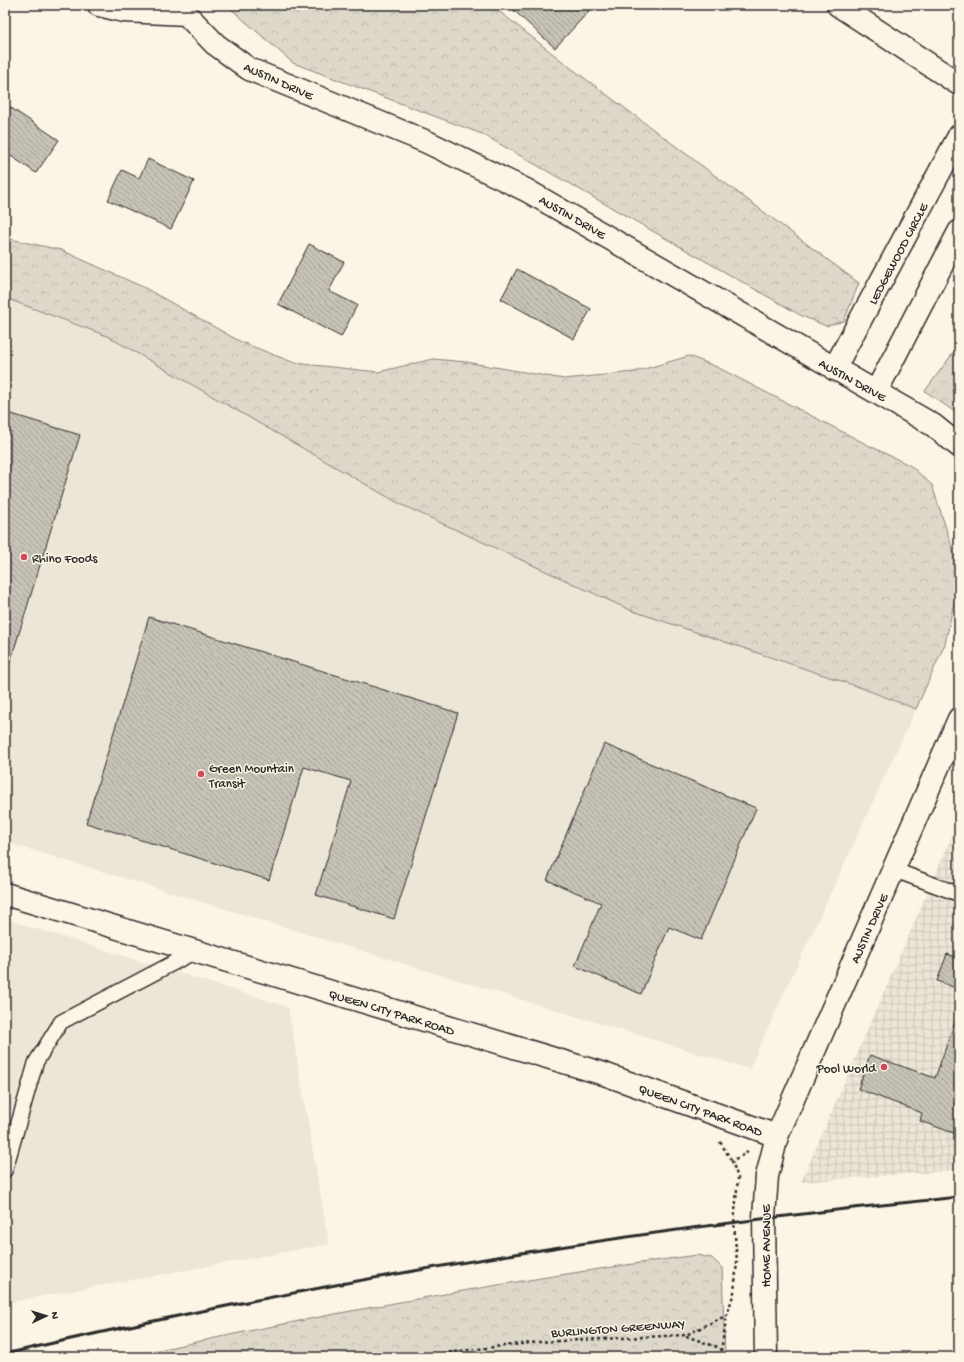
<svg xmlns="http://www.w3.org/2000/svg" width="964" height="1362" font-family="'Gochi Hand',sans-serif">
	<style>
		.built { fill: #ece6d7 }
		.industrial { fill: url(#industrial-grid) }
		.forest { fill: url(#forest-crowns); stroke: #84827a }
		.building { fill: url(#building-back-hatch); stroke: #2b2b2b }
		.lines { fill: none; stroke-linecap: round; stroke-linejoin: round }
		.lane-casing { stroke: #2b2b2b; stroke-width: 17 }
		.street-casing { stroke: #2b2b2b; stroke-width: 25 }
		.secondary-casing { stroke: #2b2b2b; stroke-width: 25 }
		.path { stroke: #2b2b2b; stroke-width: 2.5; stroke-dasharray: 3 3; stroke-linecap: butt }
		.lane { stroke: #fcf5e5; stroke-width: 14 }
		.street { stroke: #fcf5e5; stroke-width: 22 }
		.secondary { stroke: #fcf5e5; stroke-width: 22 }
		.rail { stroke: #2b2b2b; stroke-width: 3 }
		.poi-dot { fill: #d1495b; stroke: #fcf5e5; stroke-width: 1.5 }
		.labels { text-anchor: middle; stroke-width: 3; stroke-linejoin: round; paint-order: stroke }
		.street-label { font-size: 13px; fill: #2b2b2b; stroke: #fcf5e5 }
		.poi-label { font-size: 13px; fill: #2b2b2b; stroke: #fcf5e5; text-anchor: start }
	</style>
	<defs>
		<pattern id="industrial-grid" width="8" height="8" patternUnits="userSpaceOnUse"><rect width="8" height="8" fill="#ece6d7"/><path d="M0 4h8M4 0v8" fill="none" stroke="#cbc5b9"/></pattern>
		<pattern id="forest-crowns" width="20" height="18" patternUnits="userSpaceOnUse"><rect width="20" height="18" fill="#ded8ca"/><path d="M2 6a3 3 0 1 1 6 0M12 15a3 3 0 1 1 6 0" fill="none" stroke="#bfbaae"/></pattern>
		<pattern id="building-back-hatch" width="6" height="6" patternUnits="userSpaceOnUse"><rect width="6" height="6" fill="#c8c3b7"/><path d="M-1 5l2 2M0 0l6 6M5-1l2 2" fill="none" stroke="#a39f95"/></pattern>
	</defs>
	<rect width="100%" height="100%" fill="#fcf5e5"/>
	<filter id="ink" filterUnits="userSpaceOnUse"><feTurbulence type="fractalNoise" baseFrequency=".025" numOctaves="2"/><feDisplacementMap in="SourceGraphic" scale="8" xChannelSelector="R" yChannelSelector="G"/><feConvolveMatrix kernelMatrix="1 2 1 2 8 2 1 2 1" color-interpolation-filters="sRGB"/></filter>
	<g filter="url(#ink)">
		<path class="built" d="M5,298L107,336L400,504L630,610L859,687L916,709L749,1069L5,842Z
			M5,919L288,1007L329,1244L5,1303Z"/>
		<path class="industrial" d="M959,820V1170L801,1182Z"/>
		<path class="forest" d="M229,5H491L571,68L859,283L844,321L826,326L802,316L482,134L293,63L231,9Z
			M5,238L61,250L145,288L241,342L295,363L378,372L433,359L466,362L564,379L634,372L689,356L717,367L868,445L911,466L932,485L953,550L955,598L945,644L916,709L859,687L630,610L400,504L107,336L5,298Z
			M953,353L959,357V415L925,391Z
			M697,1255L712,1258L722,1268L725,1357H127C316,1315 506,1281 697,1255Z"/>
		<path class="building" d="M508,5H583L589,11L555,48Z
			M5,104L59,140L36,173L5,152Z
			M148,159L194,181L171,229L108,200L122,170L139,178Z
			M309,244L344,262L329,291L357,305L341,337L278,304Z
			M517,269L591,309L574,339L501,299Z
			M5,412L80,435L5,679Z
			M149,617L458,713L394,919L316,895L351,781L304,767L269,880L86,823Z
			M604,744L756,808L701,940L669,927L641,994L575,966L601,903L547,880Z
			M947,954L959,958V999L953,997L956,988L937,981Z
			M959,1010V1135L920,1121L922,1113L858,1089L870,1055L935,1078Z"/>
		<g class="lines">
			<defs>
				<path id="lane" d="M894,870L959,894
					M5,1170L36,1062L61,1022L196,951"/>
				<path id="street" d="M99,5L124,11L186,14
					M181,5L186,14L215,44L249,69L427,142L526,190L933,425L959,446
					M838,5L959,84
					M834,369L959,136
					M876,392L959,232
					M777,1136L959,719"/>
				<path id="secondary" d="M5,894L604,1074L777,1136L767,1176L764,1217L766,1357"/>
			</defs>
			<use href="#lane" class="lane-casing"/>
			<use href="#street" class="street-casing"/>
			<use href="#secondary" class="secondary-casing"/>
			<path class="path" d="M720,1142L732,1161
				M686,1336L720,1348
				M419,1357L460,1351L539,1342L686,1335L727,1315L734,1292L737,1262L734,1223L738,1178L732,1161L748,1152
				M720,1357L727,1315"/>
			<use href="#lane" class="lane"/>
			<use href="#street" class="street"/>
			<use href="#secondary" class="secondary"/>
			<path class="rail" d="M5,1354C319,1281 638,1228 959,1197"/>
		</g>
	</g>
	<g class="poi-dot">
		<circle cx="24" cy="557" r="4"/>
		<circle cx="201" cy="774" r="4"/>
		<circle cx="884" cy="1067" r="4"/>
	</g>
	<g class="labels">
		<g class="street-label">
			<text transform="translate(279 80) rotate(24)" y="5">AUSTIN DRIVE</text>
			<text transform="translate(573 216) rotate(30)" y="5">AUSTIN DRIVE</text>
			<text transform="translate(897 253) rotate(-62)" y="5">LEDGEWOOD CIRCLE</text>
			<text transform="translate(853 379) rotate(29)" y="5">AUSTIN DRIVE</text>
			<text transform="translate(868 928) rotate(-66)" y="5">AUSTIN DRIVE</text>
			<text transform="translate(392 1011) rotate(17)" y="5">QUEEN CITY PARK ROAD</text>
			<text transform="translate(701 1109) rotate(20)" y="5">QUEEN CITY PARK ROAD</text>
			<text transform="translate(765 1246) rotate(-90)" y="5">HOME AVENUE</text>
			<text transform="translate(618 1327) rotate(-4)" y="5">BURLINGTON GREENWAY</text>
		</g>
		<g class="poi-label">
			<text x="32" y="562">Rhino Foods</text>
			<text x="209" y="772">Green Mountain<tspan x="209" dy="15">Transit</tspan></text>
			<text x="876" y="1072" text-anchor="end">Pool World</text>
		</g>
	</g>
	<rect width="964" height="1362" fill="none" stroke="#fcf5e5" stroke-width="20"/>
	<rect x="10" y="10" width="944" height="1342" fill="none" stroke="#2b2b2b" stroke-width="1.5" filter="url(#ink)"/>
	<g transform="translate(46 1316) rotate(86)" stroke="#fcf5e5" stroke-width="3" paint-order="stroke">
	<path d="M0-3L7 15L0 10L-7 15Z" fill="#2b2b2b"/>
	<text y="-6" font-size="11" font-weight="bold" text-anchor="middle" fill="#2b2b2b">N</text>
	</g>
</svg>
